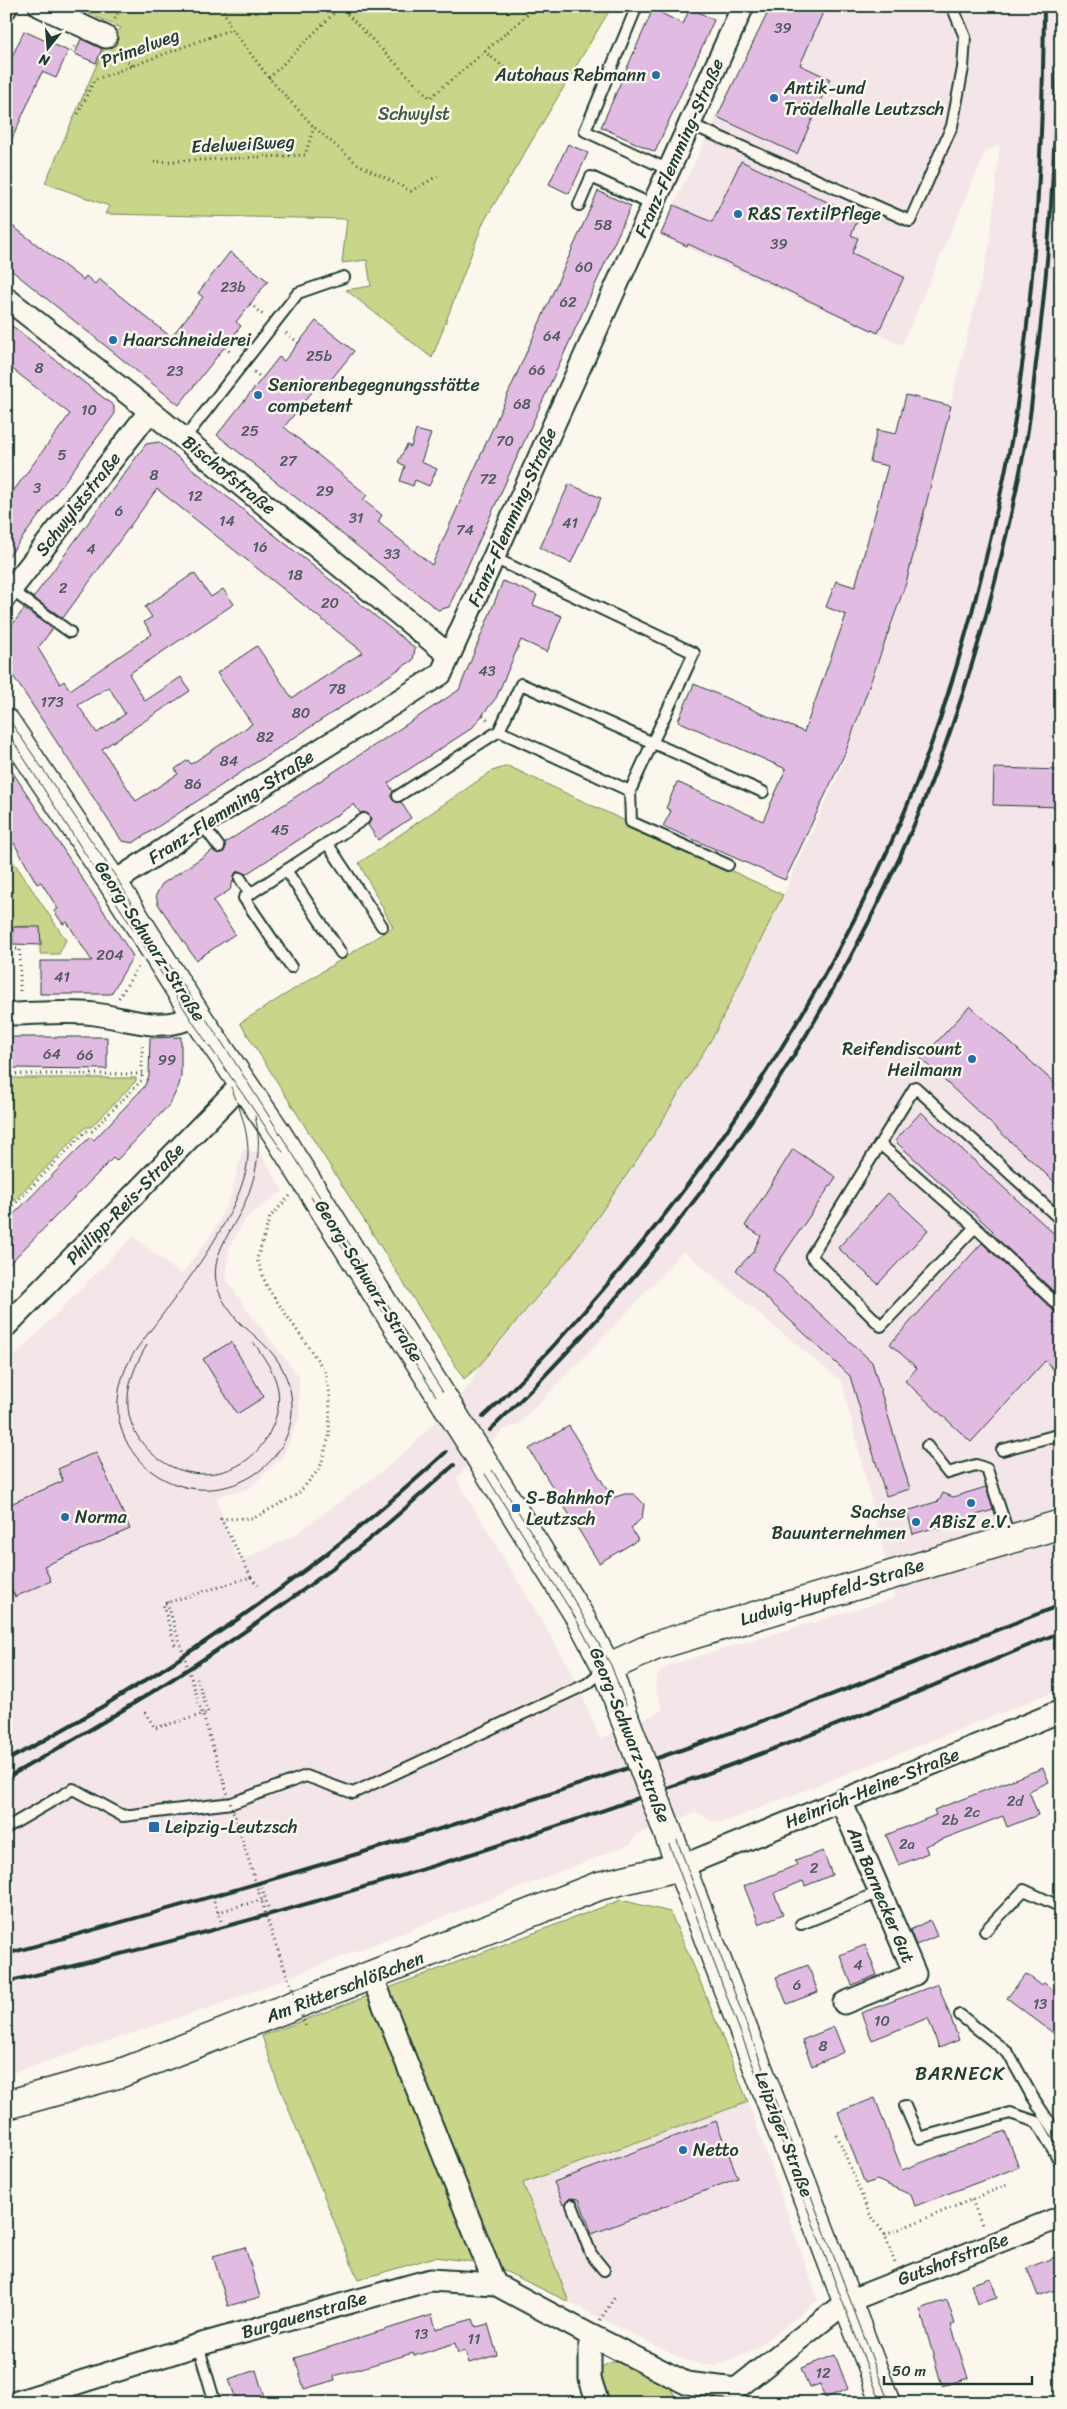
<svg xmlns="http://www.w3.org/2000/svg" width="1067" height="2409" font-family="Sriracha,sans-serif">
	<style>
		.built { fill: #f4e5e9; fill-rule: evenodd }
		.green { fill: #c9d588; stroke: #74895e }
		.building { fill: #e2bbe3; stroke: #1f3d34; fill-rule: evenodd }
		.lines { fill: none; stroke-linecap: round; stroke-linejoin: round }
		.lane-casing { stroke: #1f3d34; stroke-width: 14 }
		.street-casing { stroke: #1f3d34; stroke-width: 25 }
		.secondary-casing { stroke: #1f3d34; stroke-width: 31 }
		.path { stroke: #1f3d34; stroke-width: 3; stroke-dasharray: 1 4; stroke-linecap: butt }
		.lane { stroke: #fbf7ec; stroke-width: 10 }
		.street { stroke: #fbf7ec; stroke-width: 21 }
		.secondary { stroke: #fbf7ec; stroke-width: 28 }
		.tram { stroke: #1f3d34; stroke-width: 1 }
		.rail { stroke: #1f3d34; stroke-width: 4 }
		.secondary-bridge-casing { stroke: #1f3d34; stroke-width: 31; stroke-linecap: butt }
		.path-bridge { stroke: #1f3d34; stroke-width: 3; stroke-dasharray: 1 4; stroke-linecap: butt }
		.secondary-bridge { stroke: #fbf7ec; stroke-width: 28 }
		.poi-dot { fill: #1f6fb2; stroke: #fbf7ec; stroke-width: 2 }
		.labels { text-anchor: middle; stroke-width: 5; stroke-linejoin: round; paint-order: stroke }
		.number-label { font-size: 15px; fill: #505c60 }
		.street-label { font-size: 18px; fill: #1f3d34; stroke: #fbf7ec }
		.poi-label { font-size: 18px; fill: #1f3d34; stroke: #fbf7ec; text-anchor: start }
		.park-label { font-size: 18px; fill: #415b45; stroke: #fbf7ec }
		.neighbourhood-label { font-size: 19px; letter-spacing: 1px; fill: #1f3d34; stroke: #fbf7ec }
	</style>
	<rect width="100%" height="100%" fill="#fbf7ec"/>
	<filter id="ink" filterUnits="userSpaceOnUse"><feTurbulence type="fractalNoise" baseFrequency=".02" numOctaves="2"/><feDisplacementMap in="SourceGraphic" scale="10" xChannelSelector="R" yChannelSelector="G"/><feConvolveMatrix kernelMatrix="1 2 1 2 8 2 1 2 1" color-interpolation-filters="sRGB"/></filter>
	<g filter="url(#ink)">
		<path class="built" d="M771,6H1061V1689L722,1823L707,1819L697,1812L637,1834L631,1844L223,2003L6,2075V1365L133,1236L181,1275L212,1233L223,1213L232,1193L243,1149L261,1154L283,1191L245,1219L229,1248L226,1278L249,1313L299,1376V1418L283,1456L250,1488L216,1497L238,1562L293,1536L384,1470L416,1442L470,1385L479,1366L653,1136L715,1033L783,895L843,764L903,595L989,248L1000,144L986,151L902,345L659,235ZM683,1251L842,1382L895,1598L669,1665L658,1674L655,1687L663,1710L600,1739L573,1673L456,1478L504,1429L517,1426L633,1306Z
			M748,2102L818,2300L758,2347L717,2366L702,2365L682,2359L569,2302L523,2183Z"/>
		<path class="green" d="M71,6H612L483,223L432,358L346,290L371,286L367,260L342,263L347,219L105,214L109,206L45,183L104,48L121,28Z
			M508,766L783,895L715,1033L653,1136L572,1255L479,1366L464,1379L240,1023L393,927L359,863L492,771Z
			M13,861L66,940L59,954H40V932L29,926L14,927L13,944L6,945V865Z
			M6,1078H136V1081L91,1127H86L6,1209Z
			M621,1900L670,1912L698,1976L748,2102L523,2183L569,2302L490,2264L435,2257L358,2280L276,2078L262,2036Z
			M612,2362L623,2363L670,2386L678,2403H608L599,2376L601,2367Z"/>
		<path class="building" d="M771,6H816L824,10L800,65L830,79L797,154L717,117Z
			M690,8L714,20L655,152L601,127L653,9L683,24Z
			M24,31L68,51L56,78L42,72L6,152V70Z
			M81,39L102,49L96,63L75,54Z
			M568,144L588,153L569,194L549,184Z
			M741,161L859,217L851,235L858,238L852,253L904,277L878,333L688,244L687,246L661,234L674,205L712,222Z
			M598,191L631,206L449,607L438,610L217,435L279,357L284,361L316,321L354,351L321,392L316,387L284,427L367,495L363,500L382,515L378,522L432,565Z
			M6,221L83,280L86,276L95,284L99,279L171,337L203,297L198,293L230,252L268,281L236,322L241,326L179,405L6,266Z
			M6,321L114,406V415L6,560V501L70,414L6,364Z
			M906,395L951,406L906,583L846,751L785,880L663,826L671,811L666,808L677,782L763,821L786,769L678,721L694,684L804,732L846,615L826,607L836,581L855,587L888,466L870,462L877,430L896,434Z
			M416,430L431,434L421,462L437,469L429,486L415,480L413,486L400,481L405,466L398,462L407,445L411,447Z
			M159,442L415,648L413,660L133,843L122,841L6,665V633L24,609L53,628L38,648L60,684L64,681L70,690L152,634L144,622L152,617L145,607L194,573L211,597L223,589L234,604L129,674L145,701L181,677L190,691L102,749L136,801L178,774L175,769L188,760L191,764L252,724L217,673L257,646L292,698L363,652L157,489L63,618L33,598L146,444ZM109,687L125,714L97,733L78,705Z
			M569,484L601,498L571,563L540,548Z
			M503,581L537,595L533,605L562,616L547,652L521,640L496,698L472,728L388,783L393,791L391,796L393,800L401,802L411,818L378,840L368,825L371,819L369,815L364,812L360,813L354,804L246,874L240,871L236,872L230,890L213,901L235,934L196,960L158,904L156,895L162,884L213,850L217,853H223L225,849V843L459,690Z
			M6,762L133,956L111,994H40V961H92L67,922L63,924L54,911L58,909L41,882L37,884L14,843L6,847Z
			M994,768L1061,770V807L993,805Z
			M13,927H40L41,945L13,944Z
			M970,1006L1061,1089V1188L921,1059Z
			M6,1037H107V1069L6,1068Z
			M181,1037V1076L179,1085L170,1104L116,1161L113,1158L6,1267V1222L90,1137L94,1140L144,1087L149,1076L150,1038Z
			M921,1112L1061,1240V1298L991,1233L993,1231L895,1141Z
			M793,1149L836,1177L773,1270L872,1362L910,1489L886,1496L850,1376L736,1270L753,1252L761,1236L745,1226Z
			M888,1193L928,1230L878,1284L838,1248Z
			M982,1243L1056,1313L1061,1315V1376L1045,1361L971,1442L905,1381L917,1368L890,1344Z
			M231,1342L264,1397L237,1414L203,1359Z
			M569,1426L612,1498L625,1494H634L644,1504L642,1518L631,1528L638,1540L599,1563L529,1449Z
			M96,1452L130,1529L44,1566L51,1581L15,1597L6,1576V1506L63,1481L58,1469Z
			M986,1487L993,1510L970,1517V1520L938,1530L937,1527L913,1534L907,1511L939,1501L943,1493L953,1497Z
			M1043,1768L1049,1782L1029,1791L1038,1815L1007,1827L1003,1816L925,1846L928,1853L899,1865L886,1835L936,1815L934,1810Z
			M823,1851L832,1875L805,1886L803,1881L774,1893L783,1914L759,1924L744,1886L797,1865L795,1861Z
			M930,1920L937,1936L916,1945L910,1930Z
			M865,1945L877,1975L852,1985L840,1955Z
			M808,1965L818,1992L787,2004L776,1977Z
			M1026,1974L1041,1985L1044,1983L1061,1996V2039L1007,1998Z
			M938,1984L959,2040L939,2048L928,2018L872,2040L861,2013Z
			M834,2027L844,2052L812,2066L802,2040Z
			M875,2098L902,2170L1005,2131L1019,2167L915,2206L911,2195L877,2180L865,2184L838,2112Z
			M716,2121L738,2178L592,2234L579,2199L570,2198L563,2205L554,2182Z
			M245,2247L260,2297L228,2306L213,2256Z
			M1061,2255V2288L1038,2296L1027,2268Z
			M991,2278L997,2298L977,2304L971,2284Z
			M947,2300L955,2324L951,2325L968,2378L942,2386L920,2309Z
			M432,2315L436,2329L473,2319L476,2327L488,2324L497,2355L469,2363L465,2351L458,2353L455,2343L414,2356L413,2353L334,2376L335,2380L304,2389L295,2358Z
			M835,2355L848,2389L825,2398L820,2384L809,2388L801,2368Z
			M256,2370L264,2397L245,2403H237L229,2379Z"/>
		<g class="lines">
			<defs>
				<path id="lane" d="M637,6L585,131L669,170
					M690,124L910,221L952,126L963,68L965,37L952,6
					M579,205L591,177L653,205
					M184,439L298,293L344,277
					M494,558L694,653L630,791L631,822L728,865
					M11,590L70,632
					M499,731L630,791
					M398,796L499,731L521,684L763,792
					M202,824L219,847
					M327,843L382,926
					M286,870L341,953
					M240,878L250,894
					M291,967L244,898L364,819
					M880,1144L975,1227
					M1061,1220L915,1087L811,1256L881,1326L975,1227L1061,1308
					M927,1446L948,1473L976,1465L987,1469L1010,1539
					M1002,1450L1061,1434
					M6,1828L73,1789L123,1816L232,1803L306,1776L353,1793L587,1684L605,1669
					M801,1924L880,1892
					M985,1931L1024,1890L1061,1907
					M960,2015L1008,2053L1032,2096L1061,2140
					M905,2106L919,2138L1010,2113L1037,2122L1061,2163
					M572,2205L591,2254L604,2270
					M198,2345L215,2403"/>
				<path id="street" d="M40,6L106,37
					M6,8L7,6
					M6,298L150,411L449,655
					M6,596L150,411
					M113,883L202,824L441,674L743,6
					M6,1014C33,1014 69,1010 95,1014C131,1019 162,1034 196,1015
					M6,1326L243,1083
					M841,1801L915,1974L844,2003
					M682,1866L1061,1711
					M372,1976L495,2284
					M590,2335V2379L598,2403
					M14,2403L198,2345L430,2280L495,2284L590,2335L686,2383L736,2389L846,2302L1061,2217"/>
				<path id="secondary" d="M6,723L113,883L196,1015L276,1132L447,1405
					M482,1460L580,1617L607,1668L625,1719
					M607,1668L655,1646L1061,1524
					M667,1830L886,2403
					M6,2105L121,2073L599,1886L682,1866"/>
			</defs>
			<use href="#lane" class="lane-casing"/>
			<use href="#street" class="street-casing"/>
			<use href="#secondary" class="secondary-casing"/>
			<path class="path" d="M221,6L232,29L269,78L314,127L356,163L411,191L441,174
				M521,6L526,15
				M340,7L430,98L538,6
				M115,19L121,6
				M484,51L517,78
				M72,52L76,43
				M115,54L133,66
				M269,78L341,6
				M78,114L94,80L232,29
				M154,162L305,155L314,127
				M250,304L263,315
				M286,333L299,343
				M225,347L232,354
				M254,372L262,378
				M483,715L489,721
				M6,949H20V995
				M119,998L139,965
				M6,1074H142
				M6,1213L86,1131H92L142,1080V1042
				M251,1577L221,1519L254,1518L298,1494L320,1468L329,1436L330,1395L325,1371L267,1287L257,1259L270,1217L290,1196
				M175,1645L163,1604L251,1577L259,1587
				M145,1712L155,1728L208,1713L197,1678
				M262,1887L268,1908
				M214,1901L221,1921
				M218,1912L265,1899
				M837,2135L869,2213L885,2235L895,2263
				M972,2200L983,2227
				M885,2235L1007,2185
				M600,2320L615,2297"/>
			<use href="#lane" class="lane"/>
			<use href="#street" class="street"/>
			<use href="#secondary" class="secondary"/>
			<path class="tram" d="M6,715L118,880L148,933L231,1056L572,1597L611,1665L889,2403
				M6,730L194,1024L283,1152
				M231,1087C240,1108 249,1133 248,1156C245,1213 172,1301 138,1347C121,1370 114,1398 120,1425C125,1443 136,1460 151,1471C222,1524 323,1453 283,1370C274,1350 253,1335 237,1320
				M311,1197L576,1619L603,1670L881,2403
				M241,1325C232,1313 221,1301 217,1286C209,1256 232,1231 244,1205C256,1177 263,1147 255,1116
				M147,1345C129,1375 118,1408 140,1440C175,1489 248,1485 272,1427C277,1416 280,1403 278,1390C275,1372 264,1358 254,1343"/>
			<path class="rail" d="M483,1417C529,1375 571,1327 612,1279C749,1119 872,919 940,719C970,628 994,532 1012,437C1017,412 1019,385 1023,359C1038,242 1043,125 1044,6
				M490,1430C690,1240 862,987 952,726C984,633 1008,537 1026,441C1031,415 1033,389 1036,363C1052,244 1056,126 1058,6
				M6,1761C165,1676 314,1574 446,1452
				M6,1778C128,1710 247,1636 357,1549C390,1523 422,1493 454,1465
				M6,1954C240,1890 472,1823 701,1743C822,1701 941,1651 1061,1605
				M6,1982C285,1917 561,1832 828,1728C907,1698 983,1664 1061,1632"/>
			<defs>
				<path id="secondary-bridge" d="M447,1405L482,1460
					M625,1719L667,1830"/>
			</defs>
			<use href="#secondary-bridge" class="secondary-bridge-casing"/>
			<path class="path-bridge" d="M167,1602L272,1934L306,2027"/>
			<use href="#secondary-bridge" class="secondary-bridge"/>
		</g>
	</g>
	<g class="poi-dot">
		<circle cx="656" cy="75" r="5"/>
		<circle cx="774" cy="98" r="5"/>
		<circle cx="738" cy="214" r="5"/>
		<circle cx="113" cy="340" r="5"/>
		<circle cx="258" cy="395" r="5"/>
		<circle cx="972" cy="1059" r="5"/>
		<circle cx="971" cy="1503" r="5"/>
		<rect x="511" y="1503" width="10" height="10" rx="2.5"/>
		<circle cx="65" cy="1517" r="5"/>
		<circle cx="916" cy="1522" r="5"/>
		<rect x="148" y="1821" width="12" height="12" rx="2.5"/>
		<circle cx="683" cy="2150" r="5"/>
	</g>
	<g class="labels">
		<g class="number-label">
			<text x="783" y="33">39</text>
			<text x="603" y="230">58</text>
			<text x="779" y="249">39</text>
			<text x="584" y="272">60</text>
			<text x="233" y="292">23b</text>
			<text x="568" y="307">62</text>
			<text x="552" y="341">64</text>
			<text x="319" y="361">25b</text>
			<text x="39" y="373">8</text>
			<text x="537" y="375">66</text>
			<text x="175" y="376">23</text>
			<text x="522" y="409">68</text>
			<text x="89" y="415">10</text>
			<text x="250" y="436">25</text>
			<text x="505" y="446">70</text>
			<text x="62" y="460">5</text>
			<text x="288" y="466">27</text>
			<text x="154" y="480">8</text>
			<text x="488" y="484">72</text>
			<text x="37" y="493">3</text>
			<text x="325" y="496">29</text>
			<text x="195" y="501">12</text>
			<text x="119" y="516">6</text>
			<text x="356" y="523">31</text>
			<text x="227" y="526">14</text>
			<text x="570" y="528">41</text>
			<text x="465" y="535">74</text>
			<text x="260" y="552">16</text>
			<text x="91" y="554">4</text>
			<text x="392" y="559">33</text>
			<text x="295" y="580">18</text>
			<text x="63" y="593">2</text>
			<text x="330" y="608">20</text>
			<text x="487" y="676">43</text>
			<text x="337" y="694">78</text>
			<text x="52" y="707">173</text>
			<text x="301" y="718">80</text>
			<text x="265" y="742">82</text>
			<text x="229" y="766">84</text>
			<text x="193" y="789">86</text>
			<text x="280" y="835">45</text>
			<text x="110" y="960">204</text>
			<text x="62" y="982">41</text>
			<text x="52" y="1059">64</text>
			<text x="85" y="1060">66</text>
			<text x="167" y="1065">99</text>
			<text x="1015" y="1806">2d</text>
			<text x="972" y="1817">2c</text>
			<text x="950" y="1825">2b</text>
			<text x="907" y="1849">2a</text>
			<text x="814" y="1873">2</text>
			<text x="858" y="1970">4</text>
			<text x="797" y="1990">6</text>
			<text x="1040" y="2009">13</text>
			<text x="882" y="2026">10</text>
			<text x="823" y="2051">8</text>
			<text x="421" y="2339">13</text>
			<text x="474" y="2344">11</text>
			<text x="823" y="2378">12</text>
		</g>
		<g class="street-label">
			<text transform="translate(140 48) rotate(-20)" y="6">Primelweg</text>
			<text transform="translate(243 144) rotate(-3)" y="6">Edelweißweg</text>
			<text transform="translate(679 148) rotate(-66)" y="6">Franz-Flemming-Straße</text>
			<text transform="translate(229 475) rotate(39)" y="6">Bischofstraße</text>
			<text transform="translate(78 504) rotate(-52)" y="6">Schwylststraße</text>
			<text transform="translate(512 517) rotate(-66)" y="6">Franz-Flemming-Straße</text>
			<text transform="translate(231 807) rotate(-33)" y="6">Franz-Flemming-Straße</text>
			<text transform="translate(150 941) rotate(57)" y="6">Georg-Schwarz-Straße</text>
			<text transform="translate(125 1204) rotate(-46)" y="6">Philipp-Reis-Straße</text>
			<text transform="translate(369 1281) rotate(58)" y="6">Georg-Schwarz-Straße</text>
			<text transform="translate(832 1592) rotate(-17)" y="6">Ludwig-Hupfeld-Straße</text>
			<text transform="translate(630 1735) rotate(68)" y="6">Georg-Schwarz-Straße</text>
			<text transform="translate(872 1788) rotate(-22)" y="6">Heinrich-Heine-Straße</text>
			<text transform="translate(881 1895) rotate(67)" y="6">Am Barnecker Gut</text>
			<text transform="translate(345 1987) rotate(-21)" y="6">Am Ritterschlößchen</text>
			<text transform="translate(784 2134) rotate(69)" y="6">Leipziger Straße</text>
			<text transform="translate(953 2259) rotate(-21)" y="6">Gutshofstraße</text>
			<text transform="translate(304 2315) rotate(-16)" y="6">Burgauenstraße</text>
		</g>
		<g class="poi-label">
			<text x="646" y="81" text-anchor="end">Autohaus Rebmann</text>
			<text x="784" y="94">Antik-und<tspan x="784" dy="21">Trödelhalle Leutzsch</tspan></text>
			<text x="748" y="220">R&amp;S TextilPflege</text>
			<text x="123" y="346">Haarschneiderei</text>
			<text x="268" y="391">Seniorenbegegnungsstätte<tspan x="268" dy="21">competent</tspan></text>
			<text x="962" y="1055" text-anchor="end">Reifendiscount<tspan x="962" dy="21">Heilmann</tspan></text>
			<text x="526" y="1504">S-Bahnhof<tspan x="526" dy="21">Leutzsch</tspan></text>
			<text x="906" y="1518" text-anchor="end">Sachse<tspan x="906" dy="21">Bauunternehmen</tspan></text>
			<text x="75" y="1523">Norma</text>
			<text x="971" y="1528" text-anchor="middle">ABisZ e.V.</text>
			<text x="165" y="1833">Leipzig-Leutzsch</text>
			<text x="693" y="2156">Netto</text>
		</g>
		<g class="park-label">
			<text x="414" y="120">Schwylst</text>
		</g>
		<g class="neighbourhood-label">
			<text x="960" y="2080">BARNECK</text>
		</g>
	</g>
	<rect width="1067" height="2409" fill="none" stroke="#fbf7ec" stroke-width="25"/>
	<rect x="12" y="12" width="1042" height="2384" fill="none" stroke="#1f3d34" stroke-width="2" filter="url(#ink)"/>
	<g transform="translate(48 48) rotate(197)" stroke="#fbf7ec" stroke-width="4" paint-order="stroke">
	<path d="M0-4L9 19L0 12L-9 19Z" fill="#1f3d34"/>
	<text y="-8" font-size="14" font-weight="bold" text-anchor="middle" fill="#1f3d34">N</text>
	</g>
	<path d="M884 2376v8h148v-8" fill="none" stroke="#1f3d34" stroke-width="2.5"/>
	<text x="892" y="2376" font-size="15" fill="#1f3d34" stroke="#fbf7ec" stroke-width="4" paint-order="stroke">50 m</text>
</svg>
